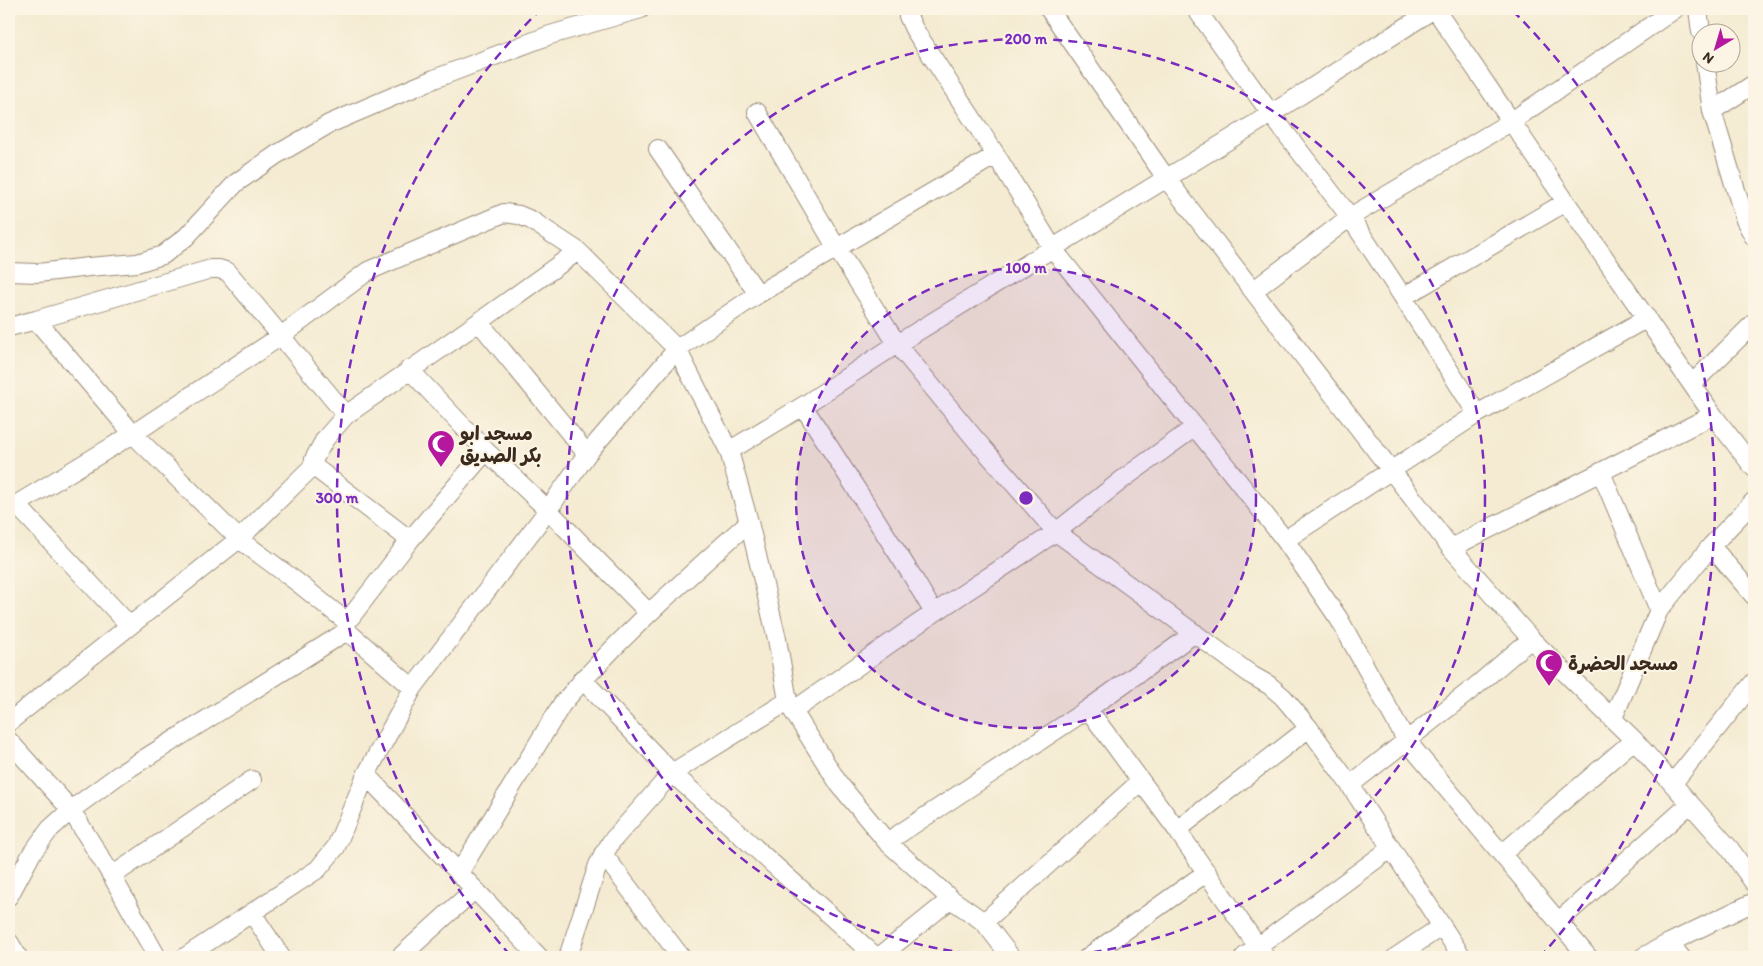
<svg xmlns="http://www.w3.org/2000/svg" width="1763" height="966" font-family="Itim,'Playpen Sans Arabic',sans-serif">
	<style>
		.lines { fill: none; stroke-linecap: round; stroke-linejoin: round }
		.street-casing { stroke: #988a78; stroke-width: 20 }
		.street { stroke: #fff; stroke-width: 18 }
		.ring { fill: none; stroke: #7b2cbf; stroke-width: 2.5; stroke-dasharray: 9 6 }
		.labels { text-anchor: middle; stroke-width: 4; stroke-linejoin: round; paint-order: stroke }
		.poi-label { font-size: 19px; font-weight: bold; fill: #3b2a1e; stroke: #fcf5e5; text-anchor: start }
		.centre { fill: #7b2cbf; stroke: #fcf5e5; stroke-width: 2.5 }
		.ring-label { font-size: 15px; text-anchor: middle; font-weight: bold; fill: #7b2cbf; stroke: #fcf5e5; stroke-width: 4; stroke-linejoin: round; paint-order: stroke }
	</style>
	<rect width="100%" height="100%" fill="#fcf5e5"/>
	<filter id="ink" filterUnits="userSpaceOnUse"><feTurbulence type="fractalNoise" baseFrequency=".02" numOctaves="2"/><feDisplacementMap in="SourceGraphic" scale="10" xChannelSelector="R" yChannelSelector="G"/><feConvolveMatrix kernelMatrix="1 2 1 2 8 2 1 2 1" color-interpolation-filters="sRGB"/></filter>
	<filter id="wash" filterUnits="userSpaceOnUse"><feTurbulence type="fractalNoise" baseFrequency=".0096" numOctaves="4" result="noise"/><feDisplacementMap in="SourceGraphic" scale="20" xChannelSelector="R" yChannelSelector="G"/><feGaussianBlur stdDeviation="1.12" result="paint"/><feColorMatrix in="noise" values="0 0 0 0 0 0 0 0 0 0 0 0 0 0 0 0 0 1.4 0 .05"/><feComposite in="paint" operator="in"/></filter>
	<g filter="url(#wash)">
		<rect width="100%" height="100%" fill="#f4ebd2"/>
	</g>
	<g filter="url(#ink)">
		<g class="lines">
			<defs>
				<path id="street" d="M908,9V16L914,29L996,155L1053,249L1285,540L1339,619L1406,740L1588,957
					M1049,9L1166,178L1451,548L1531,639L1634,740L1730,849L1754,883
					M1196,9L1271,114L1350,217L1403,297L1477,414
					M1435,9L1566,202L1713,415L1754,468
					M1698,9L1701,32
					M1705,62L1712,111L1745,220L1754,237
					M1712,111L1754,84
					M757,112L836,247L897,344L975,439L1056,532L1253,676L1269,685L1283,697L1309,728L1350,785L1462,957
					M658,149L758,294
					M9,272L38,273L89,267L137,263L163,255L186,237L236,183L276,155L329,124L434,79L550,35L641,9
					M1253,291L1350,217L1512,121L1675,9
					M1403,297L1566,202
					M36,320L133,434L239,539L297,582L347,622V631L413,688
					M479,322L587,454
					M9,327L36,320L211,269H219L228,272L346,415
					M409,369L486,451L548,510L649,613
					M1692,384L1754,323
					M803,406L911,574L934,613
					M729,451L803,406L897,344L1271,114L1434,9
					M313,466L410,540
					M1601,472L1659,610
					M16,504L130,626
					M9,509L133,434L281,336L368,271L504,213L519,215L531,220L578,251L677,349L729,451L749,522L777,639L788,701L793,711L839,784L887,842L951,899L984,922L1011,957
					M1285,540L1477,414L1647,318
					M1711,546L1754,596
					M1451,548L1713,415
					M347,622L410,540L486,451
					M582,679L672,773L876,957
					M1088,709L1177,830L1265,957
					M793,711L922,621L1056,532L1123,479L1195,427
					M1613,718L1659,610L1711,546L1754,501
					M9,722L239,539L313,466L314,459L325,439L346,415L479,322L578,251
					M9,741L71,810L112,876L157,957
					M366,775L539,957
					M1673,783L1754,682
					M1350,785L1476,686L1531,639
					M1177,830L1309,728
					M887,842L1088,709L1195,633
					M603,854L681,957
					M1502,854L1634,740
					M459,873L562,704C619,637 685,580 749,522
					M112,876L252,780
					M9,896L32,853L50,829L71,810L120,774L347,631
					M252,913L281,957
					M1559,921L1690,804
					M984,922L1141,781
					M9,942L18,957
					M1669,943L1681,957
					M185,957L318,869L336,847L366,775L413,688L548,510L587,454L677,349L758,294L996,155
					M400,957L474,890
					M568,957L598,865L611,842L672,773L788,701
					M879,957L951,899
					M1088,957L1207,872
					M1244,957L1390,849
					M1396,957L1442,926
					M1643,957L1669,943L1754,902"/>
			</defs>
			<use href="#street" class="street-casing"/>
			<use href="#street" class="street"/>
		</g>
	</g>
	<circle cx="1026" cy="498" r="230" fill="#7b2cbf" fill-opacity=".12"/>
	<g class="ring">
		<circle cx="1026" cy="498" r="230"/>
		<circle cx="1026" cy="498" r="459"/>
		<path d="M510 955A689 689 0 0 1 539 11M1513 11A689 689 0 0 1 1542 955"/>
	</g>
	<defs>
		<symbol id="mosque-pin" viewBox="-11 -11 22 30"><path d="M0 17L-7.5 6A9.5 9.5 0 1 1 7.5 6Z" fill="#b5179e" stroke="#fcf5e5"/><path d="M3.5-4.9A6 6 0 1 0 3.5 4.9A5 5 0 1 1 3.5-4.9Z" fill="#fff"/></symbol>
	</defs>
	<g fill-rule="evenodd">
		<use href="#mosque-pin" x="425" y="428" width="32" height="43"/>
		<use href="#mosque-pin" x="1533" y="647" width="32" height="43"/>
	</g>
	<g class="labels">
		<g class="poi-label">
			<text x="460" y="440">مسجد ابو<tspan x="460" dy="22">بكر الصديق</tspan></text>
			<text x="1568" y="670">مسجد الحضرة</text>
		</g>
	</g>
	<circle cx="1026" cy="498" r="8" class="centre"/>
	<g class="ring-label">
		<text x="1026" y="44">200 m</text>
		<text x="1026" y="273">100 m</text>
		<text x="337" y="503">300 m</text>
	</g>
	<rect width="1763" height="966" fill="none" stroke="#fcf5e5" stroke-width="30"/>
	<g transform="translate(1716 48) rotate(218)"><circle r="24" fill="#fcf5e5" stroke="#afa495"/>
	<path d="M0-4L9 19L0 12L-9 19Z" fill="#b5179e"/>
	<text y="-8" font-size="14" font-weight="bold" text-anchor="middle" fill="#3b2a1e">N</text>
	</g>
</svg>
